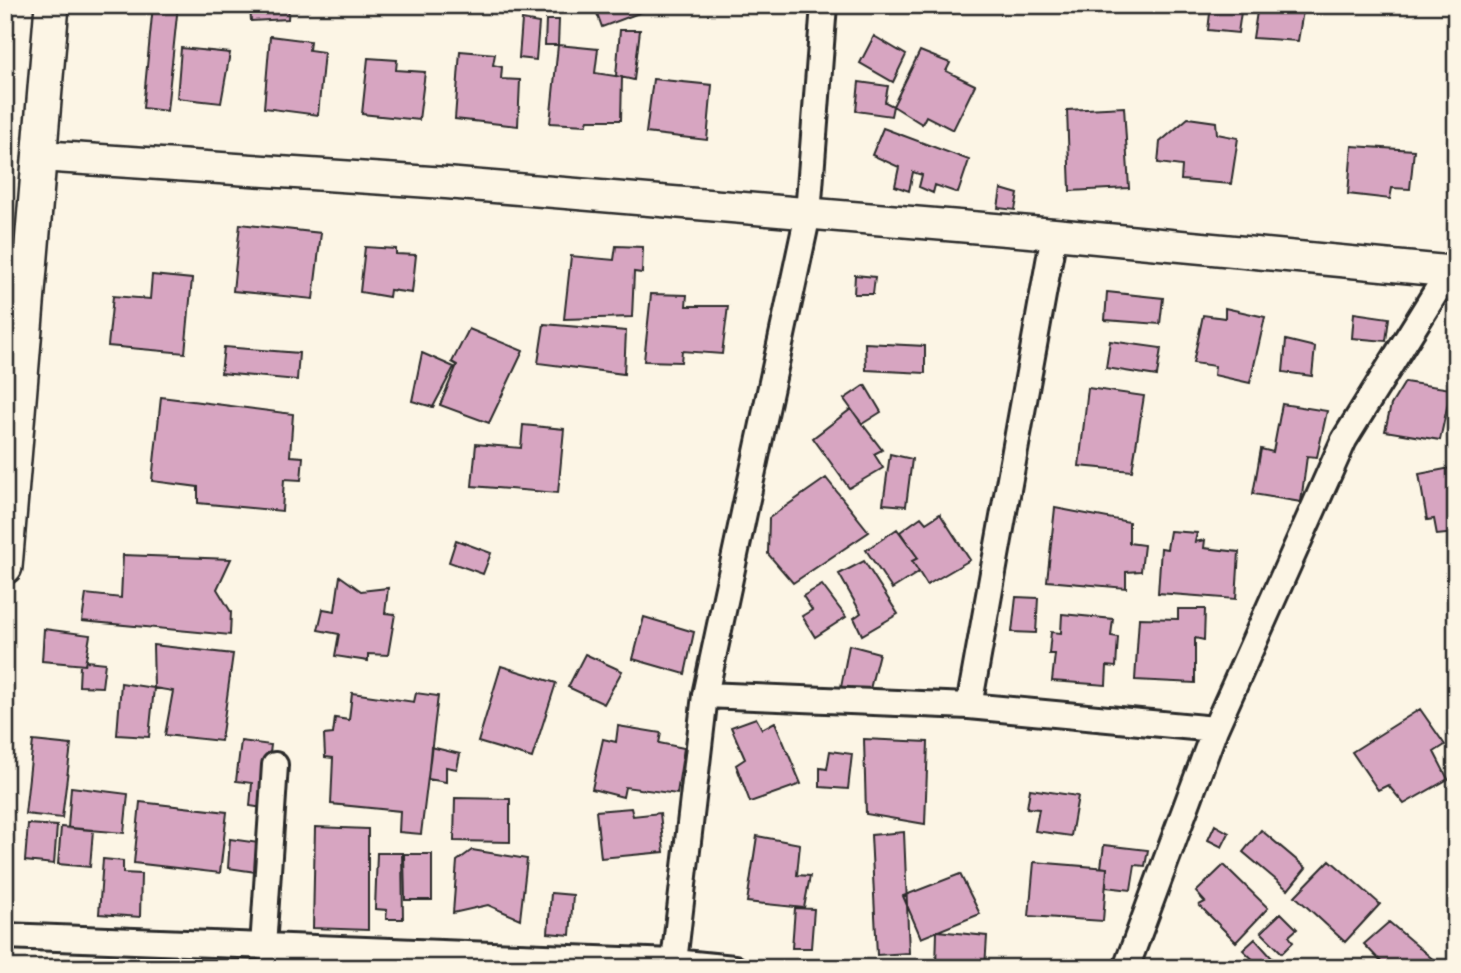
<svg xmlns="http://www.w3.org/2000/svg" width="1461" height="973" font-family="Pangolin,sans-serif">
	<style>
		.building { fill: #d7a5c1; stroke: #2b2b2b; stroke-width: 2 }
		.lines { fill: none; stroke-linecap: round; stroke-linejoin: round }
		.minor-casing { stroke: #2b2b2b; stroke-width: 30 }
		.tertiary-casing { stroke: #2b2b2b; stroke-width: 35 }
		.secondary-casing { stroke: #2b2b2b; stroke-width: 38 }
		.minor { stroke: #fcf5e5; stroke-width: 24 }
		.tertiary { stroke: #fcf5e5; stroke-width: 30 }
		.secondary { stroke: #fcf5e5; stroke-width: 33 }
	</style>
	<rect width="100%" height="100%" fill="#fcf5e5"/>
	<filter id="ink" filterUnits="userSpaceOnUse"><feTurbulence type="fractalNoise" baseFrequency=".0143" numOctaves="2"/><feDisplacementMap in="SourceGraphic" scale="14" xChannelSelector="R" yChannelSelector="G"/><feConvolveMatrix kernelMatrix="1 2 1 2 8 2 1 2 1" color-interpolation-filters="sRGB"/></filter>
	<g filter="url(#ink)">
		<path class="building" d="M153,5H178L167,111L143,108Z
			M250,5H289L288,19L251,21Z
			M465,5H532L531,15L465,9Z
			M594,5H660L602,27Z
			M928,5H957L954,13Z
			M1211,5H1242L1238,33L1208,30Z
			M1258,5H1304L1298,41L1253,38Z
			M522,20L539,23L536,60L519,58Z
			M546,20H559L558,45H545Z
			M620,30H640L634,80L616,76Z
			M270,36L310,41L309,50L324,52L318,115L264,108Z
			M874,36L906,55L893,82L860,63Z
			M558,45L598,49L595,73L622,77L621,120H588L586,125L550,123Z
			M181,48L230,53L221,103L177,98Z
			M460,51L495,54L493,65L502,67L501,79L520,80L518,126L455,119Z
			M920,51L950,63L946,71L975,85L953,130L926,116L922,124L893,106Z
			M368,58L397,60L396,70L425,72L419,120L362,114Z
			M653,79L712,85L707,140L646,133Z
			M859,82L888,86L885,102L893,106L891,116L856,111Z
			M1124,107L1129,188L1070,191L1067,110Z
			M1188,118L1216,122L1217,134L1238,138L1231,184L1181,180L1182,166L1158,163L1160,142Z
			M883,128L969,160L958,193L935,185L933,193L919,187L922,175L913,172L909,191L895,186L899,167L872,155Z
			M1352,146L1414,150L1410,189L1392,188L1390,199L1348,194Z
			M1001,189L1018,194L1015,210L998,208Z
			M240,224L321,233L313,299L233,291Z
			M616,246L643,247L642,273L634,272L632,317L564,319L571,256L614,260Z
			M365,247L396,249V254L416,255L412,293L390,290L389,297L360,292Z
			M152,275L192,279L185,353L108,346L113,296L150,299Z
			M855,275L875,277L873,294H854Z
			M1107,292L1163,298L1160,324L1105,320Z
			M651,294L687,295L686,306H728L722,354L682,351L681,362L644,361Z
			M1225,308L1265,317L1250,383L1214,375L1215,366L1193,363L1203,315L1225,318Z
			M1354,313L1389,318L1386,341L1352,338Z
			M544,324L626,331L624,374L538,363Z
			M469,329L523,351L489,423L440,405L457,365L452,362Z
			M1286,340L1315,347L1312,376L1283,372Z
			M1110,341L1161,348L1157,376L1106,368Z
			M865,343L925,346V373L866,370Z
			M224,347L299,353L297,380L221,373Z
			M422,353L454,367L433,407L412,401Z
			M1405,382L1451,389L1440,440L1385,431L1391,405Z
			M865,385L881,412L862,424L844,399Z
			M1088,388L1144,396L1132,471L1079,466Z
			M161,397L293,414L290,456L303,457L301,480L284,479L282,511L198,503V487L152,481Z
			M1282,404L1327,411L1317,457L1307,456L1301,502L1253,494L1261,449L1273,452Z
			M851,409L882,450L874,454L883,468L849,488L813,438Z
			M523,425L564,429L558,493L472,486L476,444L521,448Z
			M890,454L912,459L906,506L883,504Z
			M1456,467V533L1437,535L1434,519L1427,520L1419,474Z
			M826,478L869,532L793,583L768,554L769,518Z
			M1055,508L1129,522V543L1144,545L1141,571L1126,572V588L1047,581Z
			M940,514L970,560L927,585L912,561L918,558L900,532L921,517L926,523Z
			M897,529L918,558L912,561L919,572L892,589L866,550Z
			M1170,531L1197,533L1195,542L1205,540L1204,548L1239,552L1236,599L1158,593L1161,548L1167,549Z
			M456,540L491,553L483,574L449,562Z
			M123,555L231,559L217,589L231,612L230,635L82,621L86,594L121,598Z
			M864,561L898,614L862,635L854,618L861,613L839,574Z
			M340,576L361,591L388,588L385,613L395,614L388,655L368,654V661L335,656L339,634L318,630L323,609L335,611Z
			M822,585L846,617L815,637L802,616L812,610L803,596Z
			M1016,597L1038,598L1036,633L1012,632Z
			M1178,609H1205L1204,640L1195,638V683L1135,680L1139,618L1178,619Z
			M1062,614L1113,619L1111,636L1118,637L1116,667L1107,666L1106,685L1052,681L1055,654H1049L1051,632L1061,633Z
			M644,617L694,632L685,674L633,659Z
			M44,629L90,635L85,665L42,661Z
			M153,645L233,654L221,741L165,735L173,691L154,688Z
			M849,645L879,653L869,693L841,687Z
			M585,654L622,671L604,704L568,687Z
			M86,661L105,663L102,687L79,686L80,665H85Z
			M501,666L556,683L532,758L478,742Z
			M121,683L154,688L149,737L117,735Z
			M352,693L414,702L416,693L438,696L421,834L399,832L400,811L331,804L333,758L325,757L324,735L333,734L335,718L349,720Z
			M1420,709L1445,745L1434,752L1448,779L1404,804L1388,785L1378,790L1352,752Z
			M756,718L762,729L775,722L801,784L750,802L736,765L745,759L731,727Z
			M618,726L661,733L659,743L684,748L677,794L625,787L623,797L592,789L603,739L616,742Z
			M864,739L928,742L925,824L866,814Z
			M33,741L71,745L62,818L25,814Z
			M241,741L271,745L263,808L250,806L252,783L236,781Z
			M431,747L460,754L457,769L446,767V782L428,779Z
			M830,751L852,754L848,789L820,787V768L827,769Z
			M71,787L128,794L124,833L68,828Z
			M1030,789L1078,796L1071,836L1035,831L1039,809L1027,808Z
			M455,798L510,799V842L454,841Z
			M140,802L227,812L220,873L134,863Z
			M631,808L633,816L660,813L664,852L601,858L596,811Z
			M28,824L57,826L54,864L25,861Z
			M1215,825L1229,833L1222,847L1208,840Z
			M61,827L93,830L90,867L58,864Z
			M315,827L368,829V930L313,928Z
			M1261,830L1306,868L1288,890L1243,852Z
			M904,832L909,953L877,955L871,835Z
			M757,836L800,844L797,875L810,876L804,908L747,902Z
			M230,839L259,843L256,872L228,868Z
			M1104,845L1148,850L1145,866L1135,865L1131,890L1106,887L1107,868L1101,867Z
			M472,850L527,859L520,919L488,905L453,913L457,861Z
			M377,853H402L403,919H386L387,910L375,909Z
			M404,854H432V900H405Z
			M103,859L123,861V873L141,874L140,917L99,914Z
			M1330,860L1380,904L1345,942L1295,896Z
			M1034,862L1107,868L1103,921L1029,916Z
			M1224,865L1268,908L1236,942L1199,905L1205,902L1196,892Z
			M960,874L980,914L921,938L903,896Z
			M551,893L573,895L570,935L548,933Z
			M795,908L814,909L811,948H792Z
			M1281,913L1297,929L1289,936L1293,942L1282,953L1261,932Z
			M1389,922L1442,967L1441,968H1387L1364,944Z
			M937,931L987,936L985,968H936Z
			M1255,939L1272,958L1262,968L1243,950Z"/>
		<g class="lines">
			<defs>
				<path id="minor" d="M705,695L969,706L1215,729
					M969,706L1054,234
					M5,936L674,962L734,968
					M263,947L275,765
					M674,962L705,695L808,214L824,5
					M1126,968L1215,729L1344,440L1449,271"/>
				<path id="tertiary" d="M40,156L446,183L1054,234L1456,272"/>
				<path id="secondary" d="M5,567L52,5"/>
			</defs>
			<use href="#minor" class="minor-casing"/>
			<use href="#tertiary" class="tertiary-casing"/>
			<use href="#secondary" class="secondary-casing"/>
			<use href="#minor" class="minor"/>
			<use href="#tertiary" class="tertiary"/>
			<use href="#secondary" class="secondary"/>
		</g>
	</g>
	<rect width="1461" height="973" fill="none" stroke="#fcf5e5" stroke-width="28"/>
	<rect x="14" y="14" width="1433" height="945" fill="none" stroke="#2b2b2b" stroke-width="2.5" filter="url(#ink)"/>
</svg>
